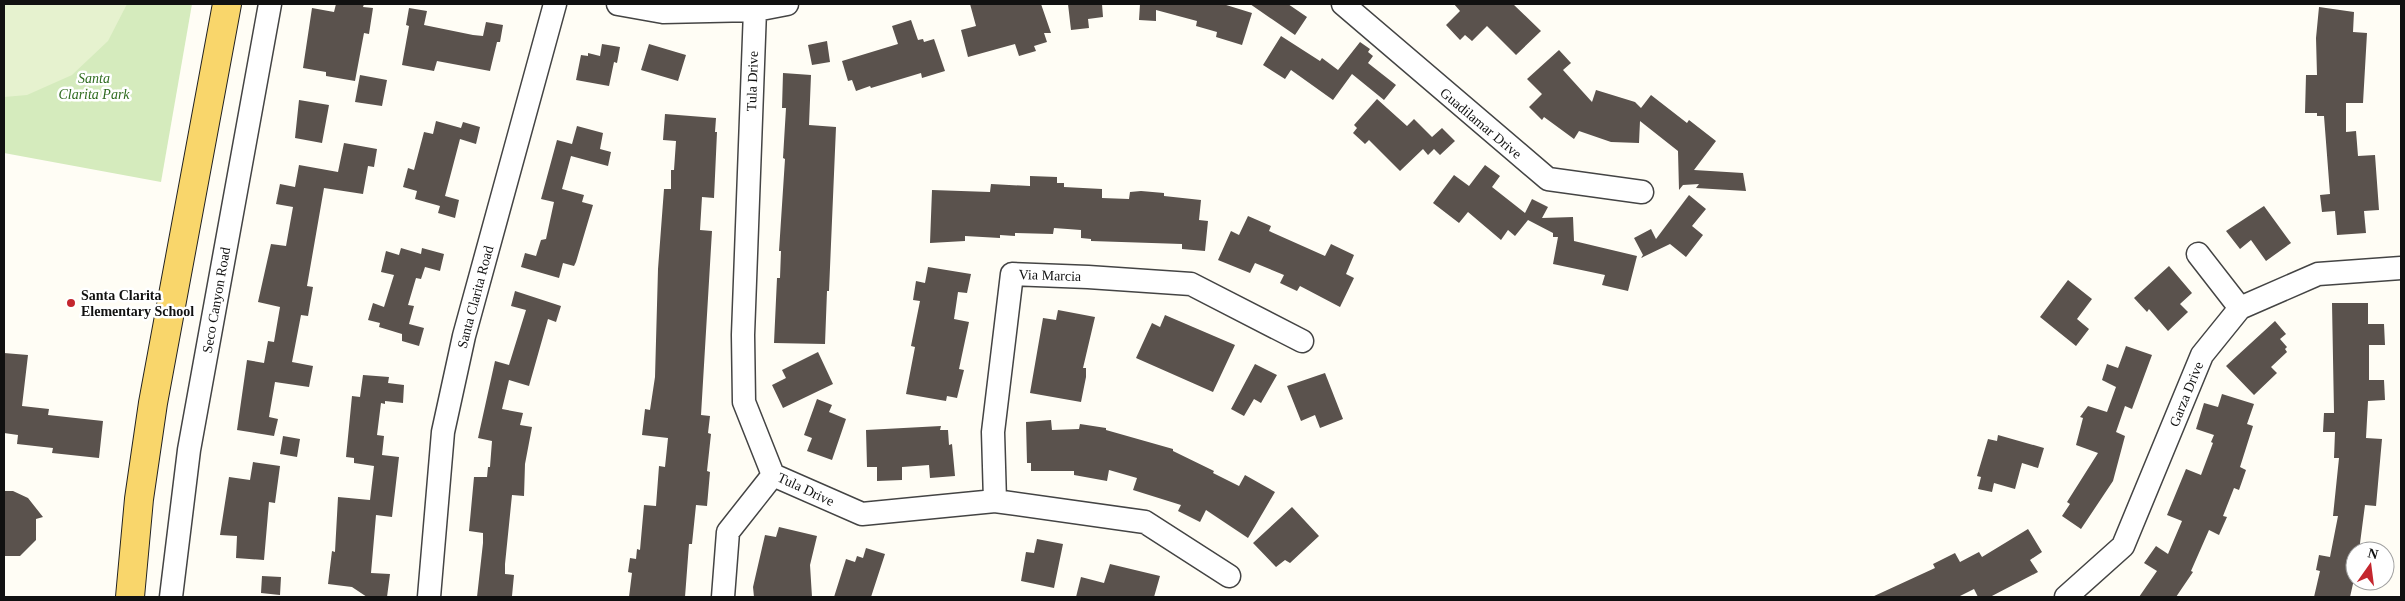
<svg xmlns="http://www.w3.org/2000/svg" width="2405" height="601" font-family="Georgia,serif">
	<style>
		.green { fill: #d5ebbd }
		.pitch { fill: #e6f2cf }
		.building { fill: #5a524d }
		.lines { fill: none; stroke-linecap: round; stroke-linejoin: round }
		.minor-casing { stroke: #444; stroke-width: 25 }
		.major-casing { stroke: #222; stroke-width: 30 }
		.minor { stroke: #fff; stroke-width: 22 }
		.major { stroke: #f9d66b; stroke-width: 28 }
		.poi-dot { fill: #c4262e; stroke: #fff; stroke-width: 2 }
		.labels { text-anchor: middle; stroke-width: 5; stroke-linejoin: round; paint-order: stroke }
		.park-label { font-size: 14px; font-style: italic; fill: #2f6b1f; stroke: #fff }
		.street-label { font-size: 14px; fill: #111; stroke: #fff }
		.poi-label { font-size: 14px; font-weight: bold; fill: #111; stroke: #fff; text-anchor: start }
	</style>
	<rect width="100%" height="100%" fill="#fffdf5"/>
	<path class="green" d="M4,4H192L161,182L4,153Z"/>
	<path class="pitch" d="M4,4H127L108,41L72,75L27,95L4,97Z"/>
	<path class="building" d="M336,4H364L363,7L373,8L369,34L364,33L355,81L326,76V72L303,68L312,8L334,12Z
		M970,4H1041L1051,33H1044L1047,42L1034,46L1036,51L1019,56L1015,44L968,57L961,30L976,26Z
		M1068,4H1102L1103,17L1088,19L1089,28L1071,30Z
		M1140,4H1223L1252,13L1242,45L1216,37L1217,32L1196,26L1197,21L1156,10V21L1139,20Z
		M1250,4H1288L1307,17L1295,35Z
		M1454,4H1513L1541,31L1516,55L1487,26L1472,41L1465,35L1460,40L1446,25L1460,11Z
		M2319,7L2354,12L2353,32L2367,33L2363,103H2346V132L2356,131L2358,156L2375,155L2379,210L2364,211L2366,233L2337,235L2335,211L2322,212L2320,195L2330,194L2324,116H2317V113H2305L2306,75H2317L2316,38Z
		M409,8L427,11L424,25L473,35L483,36L486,22L503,25L500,42H497L490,71L437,61L434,71L402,65L409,26L406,25Z
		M911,20L918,40L923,39L924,42L934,39L945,71L922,78L921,73L871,88L870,86L856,91L852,80L848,81L842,61L898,44L892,26Z
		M1281,36L1320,61L1322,58L1338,70L1360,42L1370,49L1368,52L1373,56L1368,63L1396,85L1384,100L1352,74L1333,100L1291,70L1285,79L1263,65Z
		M827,41L830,62L812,65L808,45Z
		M602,44L620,47L617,63L614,62L609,86L576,80L581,55L588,56V53L600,56Z
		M649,44L686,55L678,81L641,70Z
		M1559,50L1571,63L1563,70L1592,102L1596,90L1635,102L1641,108L1651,95L1687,123L1689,120L1716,141L1694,170L1743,173L1746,191L1696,188L1699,184L1683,185L1679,190L1678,151L1640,121L1639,143L1611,142L1579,131L1574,139L1544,117L1542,120L1529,107L1542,94L1527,79Z
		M783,73L811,75L809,125L836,127L829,291H827L825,344L774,343L777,278H780L781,251H779L785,159L783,158L786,108H782Z
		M360,75L387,80L382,106L355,102Z
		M1377,99L1407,126L1414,119L1432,137L1442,128L1455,141L1440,155L1434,149L1428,155L1423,149L1400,171L1369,140L1365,144L1353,133L1357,128L1354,125Z
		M299,100L329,105L322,143L295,138Z
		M665,114L716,118L715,132H717L714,198L702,197L700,230L712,231L701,415L710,416L708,433L711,434L707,471L710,472L707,506L696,505L692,544H689L685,597H629L632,573L628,572L630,558L636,559L637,549L640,550L644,505L656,506L659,466L665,467L668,438L642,435L645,409L650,410L655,377L658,269L664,189H671V170H674L676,141L663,140Z
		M436,121L461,128L463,122L480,127L476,144L460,139L445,196L459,200L455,218L438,213L440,206L415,199L417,191L403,187L408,168L414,170L424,132L433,134Z
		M577,126L603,133L600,149L611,152L608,166L571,156L562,189L584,195L582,202L593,205L576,262L574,266L563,263L559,278L521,267L525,253L536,256L541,240L546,239L554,202L541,199L557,140L572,144Z
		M344,143L377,149L374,167L368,166L363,194L324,188L307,286L313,287L308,316L301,315L292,362L313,366L309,387L275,382L269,417L278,419L274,436L237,430L247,360L264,363L268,341L274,342L280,307L258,302L271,244L286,246L293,207L276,204L280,184L295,187L299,165L338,172Z
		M1485,165L1500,176L1492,187L1525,213L1532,199L1548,207L1542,218L1573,217L1574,241L1637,256L1628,291L1602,285L1605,275L1553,264L1558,237H1553V233L1528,220L1515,236L1508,230L1501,240L1468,212L1459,223L1433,203L1454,175L1469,186Z
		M1030,176L1057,177V183H1064V187L1102,189V198L1129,199L1130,192L1141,191L1164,193V196L1201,200L1199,220L1208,221L1205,251L1182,249V244L1091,241V239L1081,238V230L1054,228L1053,234L1015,233V236L1000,235V238L965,236V241L930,243L932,190L990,192L991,184L1030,186Z
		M1689,195L1706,209L1692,226L1703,235L1686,257L1670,244L1641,258L1643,255L1634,238L1651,229L1656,239Z
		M2264,206L2291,243L2266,261L2251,240L2240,249L2226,231Z
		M1248,216L1271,226L1269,231L1325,256L1331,244L1354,255L1346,274L1354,278L1340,307L1300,286L1297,291L1280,283L1284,275L1255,263L1250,273L1218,260L1231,231L1239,235Z
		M401,248L421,254L422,248L444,254L440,271L425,267L421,279L416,278L408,305L414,306L409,324L424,328L419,346L402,341V334L379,327L380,323L368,320L373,303L384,307L394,275L381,272L386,251L399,255Z
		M2169,266L2192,293L2180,304L2188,312L2168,331L2149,309L2147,312L2134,298Z
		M928,267L971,274L967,293L958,292L954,319L969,322L959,369L964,370L957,398L947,396L946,401L906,394L915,347L911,346L920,301L913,300L916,281L925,283Z
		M2068,280L2092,299L2077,319L2089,329L2076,346L2040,317Z
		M515,291L561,306L556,322L548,319L529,386L509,380L502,409L523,413L520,425L532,427L525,464L524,496L512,495L505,564V574L514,575L512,596L477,597L483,543V533L469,531L474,477H487L488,467H490L492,441L478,438L495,361L509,365L526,310L511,306Z
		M2332,303H2368V324H2384L2385,345H2369V380H2384L2385,400L2368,401L2366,438L2382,439L2376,506L2365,505L2359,551H2355V575L2350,597H2314L2320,571L2316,570L2319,555L2330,557L2338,516H2333L2339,458H2334L2335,432H2323L2324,413H2334Z
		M1058,310L1095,317L1083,368H1086V377L1081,402L1030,393L1043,318L1056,320Z
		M1165,315L1235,345L1213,392L1136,358L1152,323L1160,327Z
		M2275,321L2286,334L2280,339L2287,347L2285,349L2287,352L2271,367L2277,373L2254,395L2226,366Z
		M2126,346L2152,355L2132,409L2125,406L2116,432L2125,436L2113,481L2081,529L2062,516L2070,504L2067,502L2098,453L2076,445L2083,418L2080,417L2088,406L2107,412L2116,387L2102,380L2107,364L2118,368Z
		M818,352L833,384L783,408L772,385L786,378L782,370Z
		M4,353L28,355L22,406L49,409L48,415L103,421L99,458L52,453L53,448L17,444L18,435L4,433Z
		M1255,364L1277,375L1261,403L1254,399L1244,416L1231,409Z
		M1325,373L1343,419L1320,428L1315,415L1301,421L1287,386Z
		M363,375L389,377L388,383L404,385L403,403L385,401V404L381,403L377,435L384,436L382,455L399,457L392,517L376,515L371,573L390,574L387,597H367L352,587L328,584L332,551L335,552L338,497L370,500L374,466L354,463V458L346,457L352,396L360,397Z
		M2222,394L2254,404L2247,424L2253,426L2240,467L2246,470L2239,490L2234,488L2223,516L2227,517L2219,535L2209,530L2191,571L2193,572L2176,597H2139L2157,571L2144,563L2156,546L2168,554L2182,521L2167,515L2186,469L2201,475L2213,443L2211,442L2214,435L2196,429L2204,403L2218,407Z
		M817,399L832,405L829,412L846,419L832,460L807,451L812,438L804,435Z
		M1051,420L1052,430L1079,429L1080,424L1106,428V430L1173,449V451L1214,471L1213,473L1239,486L1245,475L1275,492L1248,538L1206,510L1200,522L1178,511L1181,505L1133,490L1137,478L1109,470L1107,481L1074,475V471H1031V463H1027L1026,422Z
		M941,426L940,430H948L949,445L952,444L955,476L930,478L929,465L902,467V480L877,481V467H867L866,430Z
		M1998,435L2044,448L2038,468L2022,463L2015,489L1994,483L1992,492L1978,489L1981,477L1977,476L1988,439L1997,441Z
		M283,436L300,439L297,457L280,454Z
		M253,462L280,466L275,503L269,502L264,560L236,558L237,536L220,535L229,477L250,480Z
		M4,491H13L28,498L43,517L36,519V540L20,556H4Z
		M1292,507L1319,536L1290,563L1285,560L1276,567L1253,543Z
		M779,527L817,536L810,565L812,597H754L753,587L765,535L776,537Z
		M2028,529L2042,552L2030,560L2038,572L1990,597H1978L1974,589L1958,597H1872L1935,568L1933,564L1955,553L1960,562L1979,552L1982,557Z
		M1037,539L1063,544L1054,588L1021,581L1026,552L1034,553Z
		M866,548L885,554L871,597H834L846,559L855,562L857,556L863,558Z
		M1110,564L1160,576L1154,597H1076L1081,577L1104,583Z
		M262,576L281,577L280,595L261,593Z"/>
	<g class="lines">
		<defs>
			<path id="minor" d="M618,4L663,12L755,10L787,4
				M1343,4L1548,179L1642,192
				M755,10L743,335L744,402L773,475L862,514L995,501L1145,522L1229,576
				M2198,254L2240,308
				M995,501L993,432L1012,274L1088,277L1191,284L1302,341
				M171,597L189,450L270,4
				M429,597L443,432L464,336L555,4
				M723,597L728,532L773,475
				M2066,597L2123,546L2202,355L2240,308L2318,274L2401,268"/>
			<path id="major" d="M130,597L139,499L153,403L227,4"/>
		</defs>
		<use href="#minor" class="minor-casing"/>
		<use href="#major" class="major-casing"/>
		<use href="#minor" class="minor"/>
		<use href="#major" class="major"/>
	</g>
	<circle class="poi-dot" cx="71" cy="303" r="5"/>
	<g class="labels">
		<g class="park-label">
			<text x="94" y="83">Santa<tspan x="94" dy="16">Clarita Park</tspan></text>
		</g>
		<g class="street-label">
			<text transform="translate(752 81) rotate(-88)" y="5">Tula Drive</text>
			<text transform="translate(1481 123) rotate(40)" y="5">Guadilamar Drive</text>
			<text transform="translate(1050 275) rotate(2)" y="5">Via Marcia</text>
			<text transform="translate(475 297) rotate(-75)" y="5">Santa Clarita Road</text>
			<text transform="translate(216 300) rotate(-80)" y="5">Seco Canyon Road</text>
			<text transform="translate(2186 394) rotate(-68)" y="5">Garza Drive</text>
			<text transform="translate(806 489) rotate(25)" y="5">Tula Drive</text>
		</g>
		<g class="poi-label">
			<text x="81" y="300">Santa Clarita<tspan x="81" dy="16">Elementary School</tspan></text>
		</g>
	</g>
	<rect width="2405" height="601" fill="none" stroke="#111111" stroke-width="10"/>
	<g transform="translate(2370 566) rotate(14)"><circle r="24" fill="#ffffff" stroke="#a0a0a0"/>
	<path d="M0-4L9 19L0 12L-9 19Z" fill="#c4262e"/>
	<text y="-8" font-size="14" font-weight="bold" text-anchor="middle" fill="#111111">N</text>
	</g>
</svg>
